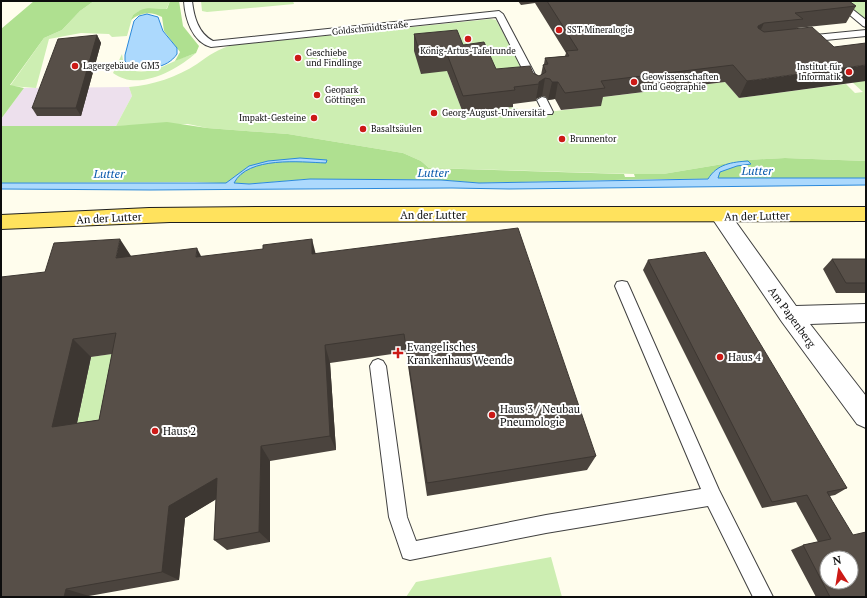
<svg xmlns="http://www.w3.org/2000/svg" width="867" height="598" font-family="'PT Serif',serif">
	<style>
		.industrial { fill: #ede0ed }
		.green { fill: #cdeeb2 }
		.forest { fill: #afe090 }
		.water { fill: #acd9fd; stroke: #2b89db }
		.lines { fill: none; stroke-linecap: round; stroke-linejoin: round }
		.service-casing { stroke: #404040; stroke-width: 2 }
		.minor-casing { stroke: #404040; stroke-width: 2 }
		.primary-casing { stroke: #1e1e1e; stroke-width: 2 }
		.service { fill: #fff; fill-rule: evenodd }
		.minor { fill: #fff; fill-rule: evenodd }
		.primary { fill: #ffe25d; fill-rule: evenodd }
		.wall { fill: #4b443e; fill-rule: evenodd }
		.shaded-wall { fill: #3d3732 }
		.building { fill: #574f48; stroke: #3d3732; fill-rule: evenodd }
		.poi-dot { fill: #cc1a17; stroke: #fff; stroke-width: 1.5 }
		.labels { text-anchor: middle; stroke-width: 4; stroke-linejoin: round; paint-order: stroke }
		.far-street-label { font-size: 9px; fill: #0d0d0d; stroke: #fff }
		.far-poi-label { font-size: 9px; fill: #0d0d0d; stroke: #fff; text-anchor: start }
		.street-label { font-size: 11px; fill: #0d0d0d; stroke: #fff }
		.poi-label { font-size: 11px; fill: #0d0d0d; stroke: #fff; text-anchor: start }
		.water-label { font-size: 12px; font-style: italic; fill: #095aac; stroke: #fff }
	</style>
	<rect width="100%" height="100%" fill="#fffded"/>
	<path class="industrial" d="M129,87L132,96L116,126H1V119L24,88Z"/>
	<path class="green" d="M94,1H170L166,10L139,11L133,15L127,36L112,37L109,34L81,33L49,39L36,88L10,86L44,38L62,30L80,11Z
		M201,1H293L294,4L207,12L202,11Z
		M842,1H866V20Z
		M491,19L496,20L527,77L450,71L448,74L463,113L480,111L484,108L486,110L513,107L521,110L535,109L538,113L600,106L596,98L725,82L739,98L846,84L855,93L863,92L852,82L866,80V161L785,158L747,160L663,174H634L429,168L421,161L403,153L288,134L207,128L188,124L116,126L132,96L129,87C153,85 177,77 197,64C210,55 217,49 233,45Z
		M196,53C177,70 138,92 113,73L122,54L124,66C140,78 160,68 175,61C182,57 189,56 196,53Z
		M131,351L117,435L73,442L91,357Z
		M551,557L562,597H406L416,582Z"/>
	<path class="forest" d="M34,1H94L80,11L62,30L44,38L10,85L24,88L1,119V29Z
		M170,1H179L183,26L199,46L196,53L175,61L180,52L164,31L162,17C152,11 140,12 131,20L133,15C146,4 154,10 167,9Z
		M167,122L207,128L288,134L403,153L421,161L429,168L624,174L625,177H635L634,174H663L747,160L785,158L866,161V178L662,179L479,183L441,180L310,179L249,184L194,182L1,183V126H116Z"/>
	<path class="water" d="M147,14L158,17L163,31L177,48V54C167,69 146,70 130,67L125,61V55L134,21L139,16Z
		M300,158L327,160L326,163C300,162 248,156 234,183L249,184L310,179L441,180L479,183L708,179C717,164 732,162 748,161L751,164L737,166L720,172L718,178H866V185L509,189L452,188L150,190L1,189V183H226L249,166L268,161Z"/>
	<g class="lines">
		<defs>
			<path id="service" d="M184,1H192C194,17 198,33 213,41L499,11L503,14L540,84L535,87L530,84L496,17L211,47C192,42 185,18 184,1Z
				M833,1H842L866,20V27L863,26Z
				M866,30V36L805,42L800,39L805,36Z
				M542,97L546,98L553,112L552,114H544L537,100Z
				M622,281L627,282L629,286L719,490L773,597H753L708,506L546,533L410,560L403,558L389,517L370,366L373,361L378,359L383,361L386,366L407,517L416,541L546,515L701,489L615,286L617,282Z"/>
			<path id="minor" d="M721,209L728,211L796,306L866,304V322L810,324L866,396V428L857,424L782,322L714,221L711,216L714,211Z"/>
			<path id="primary" d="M257,207H866V221L170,222L1,229V215L149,208Z"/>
		</defs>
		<use href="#service" class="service-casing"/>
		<use href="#minor" class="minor-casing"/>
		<use href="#primary" class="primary-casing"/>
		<use href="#service" class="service"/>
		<use href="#minor" class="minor"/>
		<use href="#primary" class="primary"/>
	</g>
	<path class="wall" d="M518,1H849L856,6L846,23L797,28L739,98L725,82L603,97L601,106L561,110L555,99L548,100L546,97L542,96L536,99V101L513,104V107L463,113L447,71L421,74L414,51V34L463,45L496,69L533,73L539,76L541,75L543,65L544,64L545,58L565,56L566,53L535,3L521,5Z
		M97,35L101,43L81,116H37L32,108Z
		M315,253L596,456L587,470L427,496L406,352L330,363L336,450L270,461V542L227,550L214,540L216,499L185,518L179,580L89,596L1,597L45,272L132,256L201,257ZM112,354L99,420L77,423L91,357Z
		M832,259H866V293H836L823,269Z
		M648,260L847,488L835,495L830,496L866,597H816L791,550L803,545L818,542L796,502L762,508L643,270Z"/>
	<path class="shaded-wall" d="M764,23L756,40L758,26Z
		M97,35L101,43L81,116L76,108Z
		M866,65V81L739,98L747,81Z
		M545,78L542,96L536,99L539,82Z
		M552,82H558L555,99L548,100Z
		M120,239L133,259L116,258Z
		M312,239L317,259L312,254Z
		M197,248L207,268L196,257Z
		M73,339L91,357L73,442L52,427Z
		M325,345L330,363L336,450L330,436Z
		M261,446L270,461V542L259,532Z
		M217,478L230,491L185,518L179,580L162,572L169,506Z
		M66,589L89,596V597H64Z"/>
	<path class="building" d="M547,1H849L856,6L795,13L803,19L764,23L758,26V28L764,32L812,27L834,47L866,43V65L747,81L733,65L601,81L605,88L565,93L558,82H552L550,79L545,78L539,82V84L514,87L515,90L463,96L447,54L421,57L414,34L457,30L463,45L484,42L496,69L530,66L533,73L539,76L546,72L543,65L548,64L545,58L569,56L566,51L578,50Z
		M97,35L76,108H32L58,39Z
		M518,228L596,456L427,483L404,334L325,345L330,436L261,446L259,532L214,540L217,478L169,506L162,572L66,589L64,597H1V277L45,272L54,243L120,239L116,258L197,248L196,257L263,249V245L312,239V254ZM116,333L99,420L52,427L73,339Z
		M705,252L847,488L827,492L853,535L866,532V597H830L803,545L831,539L807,495L772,502L648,260ZM827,558H851V582H827Z
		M832,259H866V283H846Z"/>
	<g class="poi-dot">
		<circle cx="559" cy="30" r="4"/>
		<circle cx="468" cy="39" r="4"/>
		<circle cx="298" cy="58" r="4"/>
		<circle cx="75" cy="66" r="4"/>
		<circle cx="849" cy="72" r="4"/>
		<circle cx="634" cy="82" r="4"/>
		<circle cx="317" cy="95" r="4"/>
		<circle cx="434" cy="113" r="4"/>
		<circle cx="314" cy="118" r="4"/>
		<circle cx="363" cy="129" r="4"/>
		<circle cx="562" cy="139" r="4"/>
		<path d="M396 347h4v4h4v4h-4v4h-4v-4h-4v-4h4z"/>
		<circle cx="720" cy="357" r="4"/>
		<circle cx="492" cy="415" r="4"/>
		<circle cx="155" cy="431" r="4"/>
	</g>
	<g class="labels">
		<g class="far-street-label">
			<text transform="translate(370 28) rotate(-6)" y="3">Goldschmidtstraße</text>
		</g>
		<g class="far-poi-label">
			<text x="567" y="33">SST Mineralogie</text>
			<text x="468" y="54" text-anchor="middle">König-Artus-Tafelrunde</text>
			<text x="306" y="56">Geschiebe<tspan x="306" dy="10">und Findlinge</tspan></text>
			<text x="83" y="69">Lagergebäude GM3</text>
			<text x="841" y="70" text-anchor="end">Institut für<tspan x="841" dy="10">Informatik</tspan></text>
			<text x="642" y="80">Geowissenschaften<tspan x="642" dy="10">und Geographie</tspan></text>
			<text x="325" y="93">Geopark<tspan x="325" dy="10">Göttingen</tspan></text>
			<text x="442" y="116">Georg-August-Universität</text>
			<text x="306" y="121" text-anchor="end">Impakt-Gesteine</text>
			<text x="371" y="132">Basaltsäulen</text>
			<text x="570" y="142">Brunnentor</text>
		</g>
		<g class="street-label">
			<text x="433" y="219">An der Lutter</text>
			<text transform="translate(757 216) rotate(-1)" y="4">An der Lutter</text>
			<text transform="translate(109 218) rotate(-3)" y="4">An der Lutter</text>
			<text transform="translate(792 317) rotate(54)" y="4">Am Papenberg</text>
		</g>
		<g class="poi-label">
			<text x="407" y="351">Evangelisches<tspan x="407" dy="13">Krankenhaus Weende</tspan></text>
			<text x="728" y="361">Haus 4</text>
			<text x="500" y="413">Haus 3 / Neubau<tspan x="500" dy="13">Pneumologie</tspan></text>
			<text x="163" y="435">Haus 2</text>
		</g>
		<g class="water-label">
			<text x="757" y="175">Lutter</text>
			<text x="433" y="177">Lutter</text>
			<text x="109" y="178">Lutter</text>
		</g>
	</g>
	<rect width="867" height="598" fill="none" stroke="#0d0d0d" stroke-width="4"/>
	<g transform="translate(839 570) rotate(348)"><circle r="19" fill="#ffffff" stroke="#9e9e9e"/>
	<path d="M0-3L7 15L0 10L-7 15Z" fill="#cc1a17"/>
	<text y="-6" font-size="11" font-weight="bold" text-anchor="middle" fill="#0d0d0d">N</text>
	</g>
</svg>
